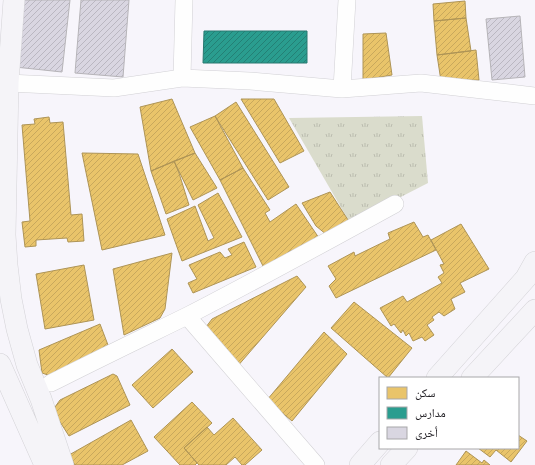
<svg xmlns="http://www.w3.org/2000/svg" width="535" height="465" font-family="'IBM Plex Sans','Noto Naskh Arabic',sans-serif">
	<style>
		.grass { fill: url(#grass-tufts) }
		.homes { fill: url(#homes-hatch); stroke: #ae9456 }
		.schools { fill: url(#schools-hatch); stroke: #287870 }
		.building { fill: url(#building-hatch); stroke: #b6b4b8 }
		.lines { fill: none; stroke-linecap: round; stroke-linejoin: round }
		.minor-casing { stroke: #d1d0d4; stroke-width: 18 }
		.major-casing { stroke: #d4d3d7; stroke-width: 22 }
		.minor { stroke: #fefefe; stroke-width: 17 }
		.major { stroke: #f5f4f8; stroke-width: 21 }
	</style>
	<defs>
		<pattern id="grass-tufts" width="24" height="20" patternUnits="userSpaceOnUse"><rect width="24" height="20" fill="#dadccc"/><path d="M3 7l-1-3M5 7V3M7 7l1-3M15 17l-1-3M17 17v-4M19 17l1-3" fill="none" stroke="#bbbcaf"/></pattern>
		<pattern id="homes-hatch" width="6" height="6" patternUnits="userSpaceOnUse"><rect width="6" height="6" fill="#e9c46a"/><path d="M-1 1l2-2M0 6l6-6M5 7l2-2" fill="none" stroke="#c8a85c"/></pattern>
		<pattern id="schools-hatch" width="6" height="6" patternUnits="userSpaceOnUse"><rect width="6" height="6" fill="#2a9d8f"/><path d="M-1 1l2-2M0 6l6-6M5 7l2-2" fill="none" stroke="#248075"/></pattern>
		<pattern id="building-hatch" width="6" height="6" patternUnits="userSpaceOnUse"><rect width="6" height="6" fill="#d9d6e1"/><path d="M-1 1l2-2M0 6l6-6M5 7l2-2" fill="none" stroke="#bab7c1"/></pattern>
	</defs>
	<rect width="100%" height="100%" fill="#f7f5fb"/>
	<path class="grass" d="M422,116L428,183L350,223L289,118Z"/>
	<path class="homes" d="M465,1L466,18L434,21L433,4Z
		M466,18L471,51L437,55L434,21Z
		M386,33L392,75L363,80V34Z
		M476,50L479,80L441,81L437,55Z
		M172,99L195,153L151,171L140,107Z
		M241,99H274L304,151L280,163Z
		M236,102L289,187L268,200L215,116Z
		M215,116L243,168L220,180L190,127Z
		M49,117L50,123L63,122L71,215L82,214L84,241L68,242L67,238L36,240V246L25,247L22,222L30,221L22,125L35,124L34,119Z
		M82,153L138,154L165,235L102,250Z
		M195,153L217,188L193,200L174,161Z
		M174,161L179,173L189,205L166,214L151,171Z
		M243,168L270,210L265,213L270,222L296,204L321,241L295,256L292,250L264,268L220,180Z
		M330,192L350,223L327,235L316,226L302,203Z
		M218,193L242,237L182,261L167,219L195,206L208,241L214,238L198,205Z
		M414,222L423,237L428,235L436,250L336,298L329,286L336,279L328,266L354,252L355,256L390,239L388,233Z
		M461,224L489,269L460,283L465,292L451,299L455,309L444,316L439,312L432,317L434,320L427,325L434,335L425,341L422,337L413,341L409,333L406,336L403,330L401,333L394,324L391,326L380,308L403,296L407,302L442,283L438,277L444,273L440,265L444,264L431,240Z
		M244,242L256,267L193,293L188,283L197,279L189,265L220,252L225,258L232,255L228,249Z
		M172,253L165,309L160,318L124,335L113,269Z
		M84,265L94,320L45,329L36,274Z
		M297,276L306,287L236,368L203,331L212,319Z
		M354,302L412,348L388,378L331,328Z
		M100,324L108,345L51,376L42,373L39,350Z
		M324,332L347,354L292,421L267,400Z
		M172,349L193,372L153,408L132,385Z
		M113,374L117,376L130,405L69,436L55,414V407L60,400Z
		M192,402L212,423L184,448L197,463L195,465H180L154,437Z
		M233,418L262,450L245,465H242L235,457L226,465H199L184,448L207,427L214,435Z
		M131,420L148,451L122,465H75L69,455Z
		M518,435L527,441L511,462L496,450L490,457L478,448H518Z
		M466,451L482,463L484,460L490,465H456Z"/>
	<path class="schools" d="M204,31H307V63H203Z"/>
	<path class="building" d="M22,0H70L62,72L15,67Z
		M81,0H129L123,77L75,73Z
		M520,16L525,77L492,80L486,19Z"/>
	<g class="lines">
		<defs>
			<path id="minor" d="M182,78L184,0
				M8,83L114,88L182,78L250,81L342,89L421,83L535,96
				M342,89L347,0
				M187,316L316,465
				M51,383C96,360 142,338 187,316C257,280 326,242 395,204"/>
			<path id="major" d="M14,0L8,83L5,235L7,265L11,299L17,329L27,365L41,399L63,465
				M0,364L45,465
				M437,378L526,278L535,262
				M472,378L535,310
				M360,465L380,442
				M391,465L407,448"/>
		</defs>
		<use href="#minor" class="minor-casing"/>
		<use href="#major" class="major-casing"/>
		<use href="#minor" class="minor"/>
		<use href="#major" class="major"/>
	</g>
	<rect x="379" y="377" width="140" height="72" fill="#ffffff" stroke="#a8a7a9"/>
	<rect x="387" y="387" width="20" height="12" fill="#e9c46a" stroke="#a8a7a9"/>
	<text x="415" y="397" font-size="12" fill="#252328">سكن</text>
	<rect x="387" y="407" width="20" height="12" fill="#2a9d8f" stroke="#a8a7a9"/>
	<text x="415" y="417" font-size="12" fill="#252328">مدارس</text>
	<rect x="387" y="427" width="20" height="12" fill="#d9d6e1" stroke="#a8a7a9"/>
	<text x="415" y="437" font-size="12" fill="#252328">أخرى</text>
</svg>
